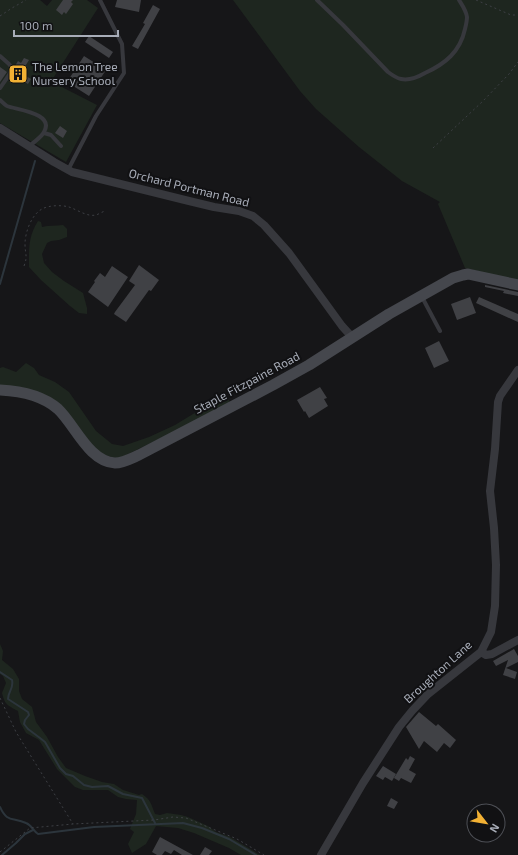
<svg xmlns="http://www.w3.org/2000/svg" width="518" height="855" font-family="'Exo 2',sans-serif">
	<style>
		.green { fill: #1e261f }
		.lines { fill: none; stroke-linecap: round; stroke-linejoin: round }
		.stream { stroke: #2c353c; stroke-width: 2 }
		.building { fill: #404145 }
		.path { stroke: #3d3f44; stroke-width: 1; stroke-dasharray: 2 3; stroke-linecap: butt }
		.lane { stroke: #37383d; stroke-width: 4 }
		.street { stroke: #37383d; stroke-width: 8 }
		.secondary { stroke: #45474d; stroke-width: 11 }
		.labels { text-anchor: middle; stroke-width: 4; stroke-linejoin: round; paint-order: stroke }
		.poi-label { font-size: 12px; fill: #a8adb8; stroke: #111113; text-anchor: start }
		.street-label { font-size: 12px; fill: #a8adb8; stroke: #111113 }
	</style>
	<rect width="100%" height="100%" fill="#161618"/>
	<path class="green" d="M0,0H40L47,6L52,0H87L98,8L52,80L56,84L97,105L66,162L0,123Z
		M233,0H518V281L465,268L438,204L440,202L402,181L359,147L316,109L300,91Z
		M38,221L41,222L42,227C49,225 56,226 63,225L67,229V237L59,240L51,241L47,243L42,254L44,263L52,272L64,281L83,293L87,308V314L79,313L70,306L41,280L29,267C29,249 28,237 38,221Z
		M26,363L34,368L39,375L55,382L69,392L96,431L112,444L123,446L149,437L175,425L193,414L221,400L228,398L230,403L221,409L118,459L97,453L68,415L0,385V368L3,367L16,372Z
		M0,644L3,651L2,660L13,669L19,679V691L22,699L32,707L36,722L47,737L58,757L66,768L85,776L102,782L114,784L123,790L139,795L142,794C151,800 151,804 155,814L160,815L167,813L181,815L188,817L208,826L216,832L230,837L260,855H241L229,848L194,833L178,828L156,826L146,844L132,853L128,844L134,832L130,829L136,814L137,800L126,799L118,797L108,790H83L75,787L57,769L39,740L26,733L20,722L18,711C7,705 5,705 2,693L6,683L3,676L0,674Z"/>
	<g class="lines">
		<path class="stream" d="M0,284L35,161
			M0,672L12,680C14,689 8,691 8,699L28,712L29,715L25,720L24,724L28,729L40,738L45,742L60,768L66,774L73,776L84,785L92,787L108,786L123,794L142,798L155,823
			M0,807C7,823 13,817 26,823C32,825 33,831 38,834L94,827L183,823L202,828L229,839L256,855
			M2,855L16,843L25,834L33,830"/>
	</g>
	<path class="building" d="M63,0H73L71,2L73,4L66,14L64,12L62,15L56,10Z
		M117,0H141L139,12L115,7Z
		M153,5L160,9L138,49L132,46L145,24L143,23Z
		M89,36L113,52L109,58L85,42Z
		M84,56L106,70L89,96L67,82Z
		M24,58L29,60L21,73L31,79L28,84L18,78L17,81L11,78L15,69V66L18,61L21,63Z
		M0,67L7,72L0,82Z
		M60,126L67,131L63,138L55,133Z
		M139,265L159,280L151,291L149,290L126,322L114,314L115,312L135,285L129,281Z
		M112,266L128,277L108,307L88,292L95,282L94,281L100,273L105,277Z
		M485,285L518,292V296L503,293L504,291L485,287Z
		M470,297L476,313L457,320L451,304Z
		M479,297L518,314V322L476,303Z
		M439,341L449,361L434,368L425,348Z
		M320,387L327,398L324,399L328,406L309,418L305,411L304,412L297,400Z
		M514,649L518,656V662L506,668L517,672L515,679L503,675L508,660L496,666L493,661Z
		M419,712L436,726L438,724L456,740L450,748L444,743L437,752L424,741L419,749L406,727Z
		M410,756L415,759L409,770L416,774L411,783L401,778L399,781L394,778L406,758L408,760Z
		M383,766L396,774L392,781L385,777L383,780L376,776Z
		M391,798L398,802L394,809L387,806Z
		M160,837L193,855H182L174,850L171,854L165,851L162,855H157L152,852Z
		M205,847L212,851L209,855H200Z"/>
	<g class="lines">
		<path class="path" d="M476,0L511,15H518
			M0,16L12,8L26,0
			M433,148L483,101L509,74L518,62
			M24,266C28,256 25,254 25,244C25,233 31,215 42,209C49,205 62,205 69,207C78,210 87,217 96,215C99,214 102,212 105,211
			M0,698L16,732L73,824
			M0,852L30,828L73,824L154,820L173,817L186,818L237,839L264,855"/>
		<path class="lane" d="M317,0L343,25L388,72C392,75 396,78 401,79C410,81 418,77 425,73C445,64 460,52 465,29C466,25 467,21 467,17C466,10 462,5 459,0
			M0,56L9,64L12,68L9,75L0,88
			M0,100C2,102 5,105 7,106C17,110 55,113 44,132C41,138 33,142 29,147
			M44,133L51,135L61,146
			M68,170L96,116L124,73L122,44L100,0
			M422,297L440,331"/>
		<path class="street" d="M0,128L54,162L72,172L189,201L214,207L239,211L253,216L264,225L289,253L342,326L352,337
			M481,652L486,655L492,654L518,640
			M321,855L363,783L399,727L412,711L428,694L481,652L491,632L495,606L496,565L494,528L490,491L495,449L498,402L500,396L518,370"/>
		<path class="secondary" d="M0,390C20,391 42,395 58,409C75,425 89,462 115,463C123,463 132,458 139,455L273,385L309,365L389,314L453,278L463,275L468,274L518,285"/>
	</g>
	<defs>
		<symbol id="building-square" viewBox="-11 -11 22 22"><rect x="-9" y="-9" width="18" height="18" rx="4" fill="#f2b134" stroke="#111113"/><path d="M-4-6H4V6H1V3H-1V6H-4ZM-2.5-4.3h1.7v1.8h-1.7ZM.8-4.3h1.7v1.8H.8ZM-2.5-1h1.7V.8h-1.7ZM.8-1h1.7V.8H.8Z" fill="#111"/></symbol>
	</defs>
	<g fill-rule="evenodd">
		<use href="#building-square" x="7" y="63" width="22" height="22"/>
	</g>
	<g class="labels">
		<g class="poi-label">
			<text x="32" y="71">The Lemon Tree<tspan x="32" dy="14">Nursery School</tspan></text>
		</g>
		<g class="street-label">
			<text transform="translate(189 188) rotate(14)" y="4">Orchard Portman Road</text>
			<text transform="translate(247 383) rotate(-28)" y="4">Staple Fitzpaine Road</text>
			<text transform="translate(438 672) rotate(-42)" y="4">Broughton Lane</text>
		</g>
	</g>
	<g transform="translate(486 823) rotate(121)"><circle r="19" fill="#111113" stroke="#4d4f55"/>
	<path d="M0-3L7 15L0 10L-7 15Z" fill="#f2b134"/>
	<text y="-6" font-size="11" font-weight="bold" text-anchor="middle" fill="#a8adb8">N</text>
	</g>
	<path d="M14 30v6h104v-6" fill="none" stroke="#a8adb8" stroke-width="2"/>
	<text x="20" y="30" font-size="12" fill="#a8adb8" stroke="#111113" stroke-width="3" paint-order="stroke">100 m</text>
</svg>
